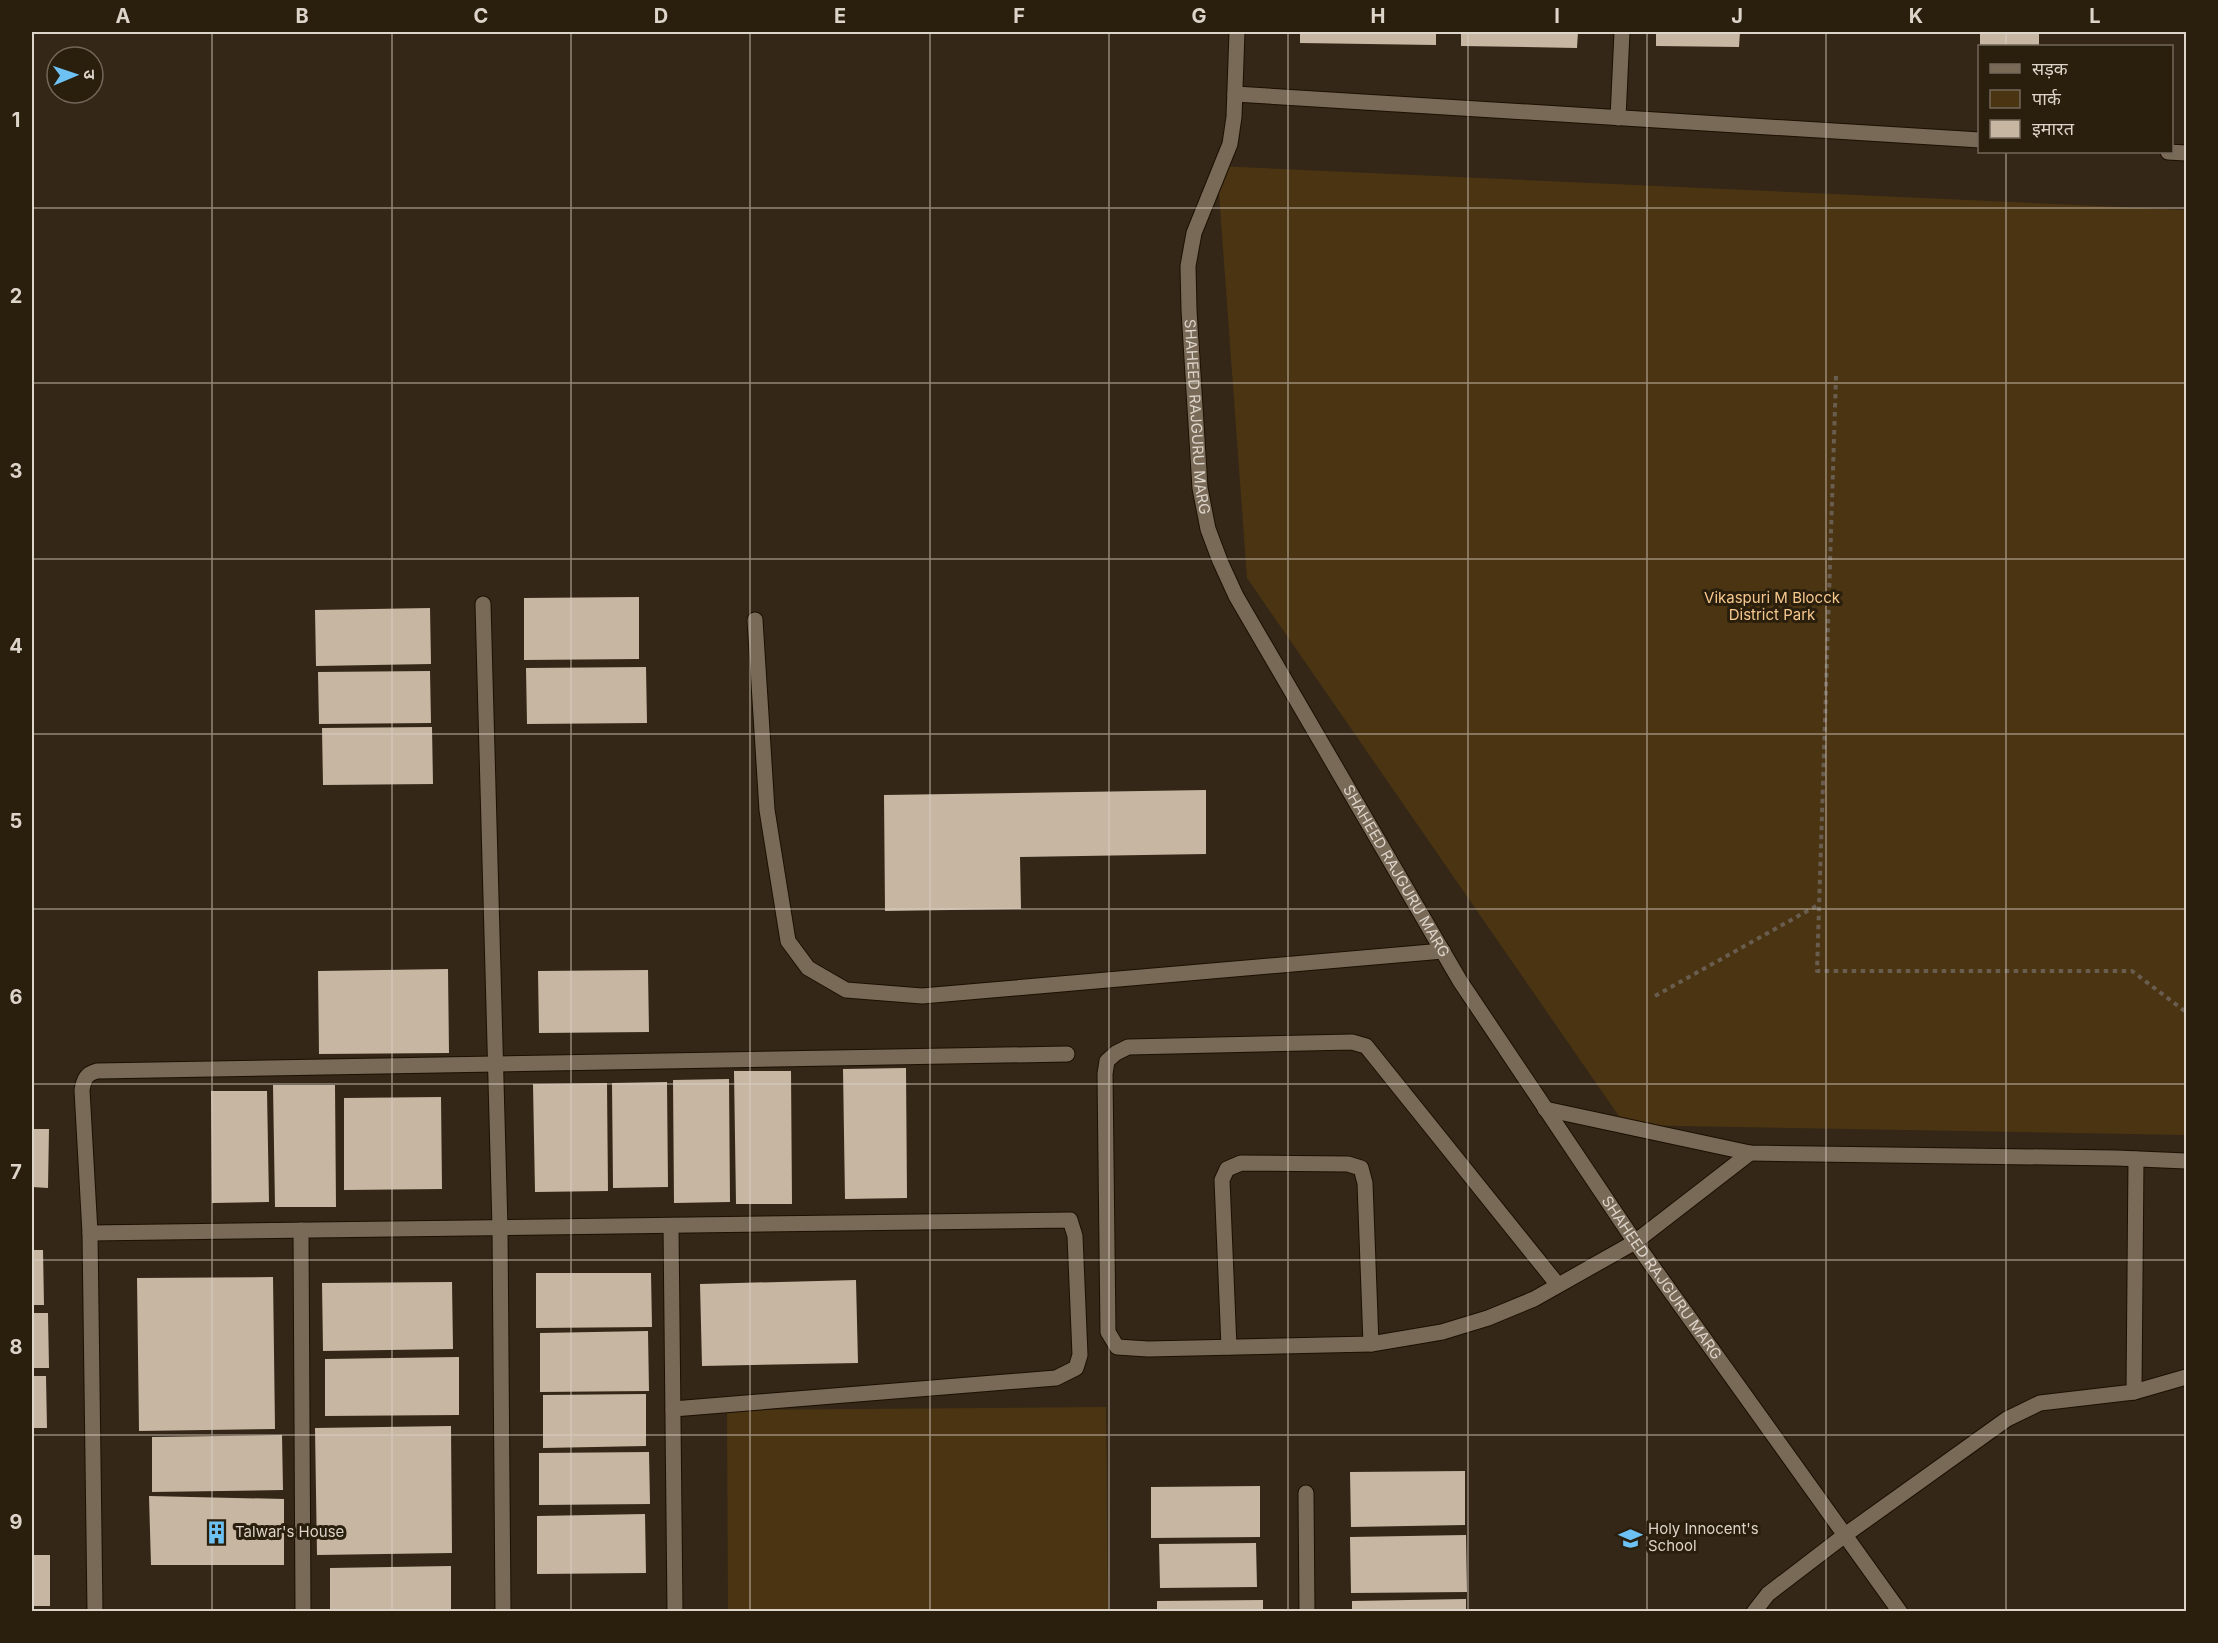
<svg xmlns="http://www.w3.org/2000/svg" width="2218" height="1643" font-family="Inter,'Noto Sans Devanagari',sans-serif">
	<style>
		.green { fill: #4b3412 }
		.building { fill: #c7b6a2 }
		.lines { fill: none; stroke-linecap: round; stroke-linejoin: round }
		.lane-casing { stroke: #1b1002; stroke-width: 17 }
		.street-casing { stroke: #1b1002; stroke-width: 17 }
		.path { stroke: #695d4f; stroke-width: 4; stroke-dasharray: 4.5 4.5; stroke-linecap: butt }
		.lane { stroke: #796a58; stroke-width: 15 }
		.street { stroke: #796a58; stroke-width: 15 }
		.grid { fill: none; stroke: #ddd4ca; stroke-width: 1.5; stroke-opacity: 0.55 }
		.labels { text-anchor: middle; stroke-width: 6; stroke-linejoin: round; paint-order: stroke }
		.street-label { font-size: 15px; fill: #ddd4ca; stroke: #2a1e0d }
		.park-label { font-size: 15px; fill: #f7c98f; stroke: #2a1e0d }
		.poi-label { font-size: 15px; fill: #ddd4ca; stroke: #2a1e0d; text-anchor: start }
		.neatline { fill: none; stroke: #ddd4ca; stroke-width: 2 }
		.grid-label { font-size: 20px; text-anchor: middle; font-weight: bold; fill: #ddd4ca }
	</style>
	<rect width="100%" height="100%" fill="#342717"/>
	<path class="green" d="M1217,166L2186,210V1135L1625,1125L1247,578Z
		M1106,1407L1108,1611H728L727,1410Z"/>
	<path class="building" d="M1300,32H1436V45L1300,43Z
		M1461,32H1578L1577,48L1461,46Z
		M1656,32H1740L1739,47L1656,46Z
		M1980,32H2039V46H1980Z
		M639,597V659L524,660V598Z
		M430,608L431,664L316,666L315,610Z
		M646,667L647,723L527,724L526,668Z
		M430,671L431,723L319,724L318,672Z
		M432,727L433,784L323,785L322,728Z
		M1206,790V854L1020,857L1021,909L885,911L884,795Z
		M448,969L449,1053L319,1054L318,971Z
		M648,970L649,1032L539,1033L538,971Z
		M906,1068L907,1198L845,1199L843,1069Z
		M734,1071H791L792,1204H736Z
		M729,1079L730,1202L674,1203L673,1080Z
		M667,1082L668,1187L613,1188L612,1083Z
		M607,1083L608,1191L535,1192L533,1084Z
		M273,1085H335L336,1207H275Z
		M211,1091H267L269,1202L212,1203Z
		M441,1097L442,1189L344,1190V1098Z
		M32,1129H49L48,1188L32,1187Z
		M32,1250H43L44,1305H32Z
		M536,1273H651L652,1327L536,1328Z
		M273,1277L275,1429L139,1431L137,1278Z
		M856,1280L858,1363L702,1366L700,1284Z
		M452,1282L453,1349L323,1351L322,1283Z
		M32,1313H48L49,1368H32Z
		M648,1331L649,1391L540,1392V1333Z
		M459,1357V1415L325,1416V1359Z
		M32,1376H46L47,1428H32Z
		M646,1394V1446L543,1448V1395Z
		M451,1426L452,1553L317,1555L315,1428Z
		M282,1435L283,1490L152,1492V1437Z
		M649,1452L650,1504L539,1505V1453Z
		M1465,1471V1525L1351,1527L1350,1472Z
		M1260,1486V1537L1151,1538V1487Z
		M149,1496L284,1499V1565H151Z
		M645,1514L646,1573L537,1574V1516Z
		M1466,1535L1467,1592L1351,1593L1350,1537Z
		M1256,1543L1257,1587L1160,1588L1159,1544Z
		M32,1555H50V1606H32Z
		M451,1566V1612H330V1568Z
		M1466,1599V1612H1352V1601Z
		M1263,1600V1612H1157V1601Z"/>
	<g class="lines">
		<defs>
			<path id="lane" d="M755,620L767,810L788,941L808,968L846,990L922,996L1443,951
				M1754,1612L1768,1594L1845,1535"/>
			<g id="street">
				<path id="s1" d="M1237,32L1234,117L1230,144L1194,233L1188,266L1189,310L1200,488L1208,529L1220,561L1236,596L1460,981L1635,1242L1900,1612"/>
				<path d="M1235,94L1980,140"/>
				<path d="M1618,118L1622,32"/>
				<path d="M2168,152L2186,153"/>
				<path d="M483,604L500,1228L503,1612"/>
				<path d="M1545,1109L1750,1153L2116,1158L2186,1161"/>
				<path d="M671,1226L675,1612"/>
				<path d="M301,1230L303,1612"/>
				<path d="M90,1233L1070,1220L1075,1236L1080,1355L1076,1368L1056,1378L673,1409"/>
				<path d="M1558,1285L1366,1046L1352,1042L1128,1047L1116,1053L1107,1061L1105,1074L1108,1332L1117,1347L1148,1349L1371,1344L1442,1332L1488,1318L1534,1299L1635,1242L1750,1153"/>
				<path d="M1229,1347L1222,1180L1227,1169L1241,1163L1348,1164L1361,1168L1365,1183L1371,1344"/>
				<path d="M2134,1392L2186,1377"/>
				<path d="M1306,1493L1307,1612"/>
				<path d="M1845,1535L2007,1419L2040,1403L2134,1392L2136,1159"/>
				<path d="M95,1612L90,1233L82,1090C84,1079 86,1074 97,1071L1067,1054"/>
			</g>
		</defs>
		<use href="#lane" class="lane-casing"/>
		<use href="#street" class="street-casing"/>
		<path class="path" d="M1836,376L1817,971H2132L2186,1012
			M1655,996L1818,905"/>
		<use href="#lane" class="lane"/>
		<use href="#street" class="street"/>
	</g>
	<path class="grid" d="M212,32V1612M392,32V1612M571,32V1612M750,32V1612M930,32V1612M1109,32V1612M1288,32V1612M1468,32V1612M1647,32V1612M1826,32V1612M2006,32V46M2006,152V1612M32,208H2186M32,383H2186M32,559H2186M32,734H2186M32,909H2186M32,1084H2186M32,1260H2186M32,1435H2186"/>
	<defs>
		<symbol id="building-bare" viewBox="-9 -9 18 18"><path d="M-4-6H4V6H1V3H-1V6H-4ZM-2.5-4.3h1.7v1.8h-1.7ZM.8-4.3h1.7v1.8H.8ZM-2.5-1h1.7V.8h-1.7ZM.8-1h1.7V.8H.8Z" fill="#6dc2f3" stroke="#2a1e0d" stroke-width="2.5" paint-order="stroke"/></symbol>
		<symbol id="school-bare" viewBox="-9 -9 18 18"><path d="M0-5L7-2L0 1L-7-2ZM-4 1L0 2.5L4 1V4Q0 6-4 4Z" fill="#6dc2f3" stroke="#2a1e0d" stroke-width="2.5" paint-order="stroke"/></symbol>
	</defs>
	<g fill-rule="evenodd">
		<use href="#building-bare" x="200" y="1516" width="33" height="33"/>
		<use href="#school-bare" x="1614" y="1522" width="33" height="33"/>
	</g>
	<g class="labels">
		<g class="street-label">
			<text dy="5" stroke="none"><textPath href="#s1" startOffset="393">SHAHEED RAJGURU MARG</textPath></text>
			<text dy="5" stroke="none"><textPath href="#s1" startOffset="897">SHAHEED RAJGURU MARG</textPath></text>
			<text dy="5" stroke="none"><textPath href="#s1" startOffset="1383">SHAHEED RAJGURU MARG</textPath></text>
		</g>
		<g class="park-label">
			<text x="1772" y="603">Vikaspuri M Blocck<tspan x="1772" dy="17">District Park</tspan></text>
		</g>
		<g class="poi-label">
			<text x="1648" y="1534">Holy Innocent's<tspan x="1648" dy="17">School</tspan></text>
			<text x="235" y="1537">Talwar's House</text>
		</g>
	</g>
	<rect width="2218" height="1643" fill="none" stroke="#2a1e0d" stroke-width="66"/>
	<rect x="1978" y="45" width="195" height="108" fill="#2a1e0d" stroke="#726759" stroke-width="1.5"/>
	<rect x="1990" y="64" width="30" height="9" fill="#796a58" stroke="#726759" stroke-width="1.5"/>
	<text x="2032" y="75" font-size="18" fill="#ddd4ca">सड़क</text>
	<rect x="1990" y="90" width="30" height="18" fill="#4b3412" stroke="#726759" stroke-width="1.5"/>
	<text x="2032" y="105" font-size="18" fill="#ddd4ca">पार्क</text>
	<rect x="1990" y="120" width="30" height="18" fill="#c7b6a2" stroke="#726759" stroke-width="1.5"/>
	<text x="2032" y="135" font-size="18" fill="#ddd4ca">इमारत</text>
	<g transform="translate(75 75) rotate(88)"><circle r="28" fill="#2a1e0d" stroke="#726759" stroke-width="1.5"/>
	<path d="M0-4.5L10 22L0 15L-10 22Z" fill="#6dc2f3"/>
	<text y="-9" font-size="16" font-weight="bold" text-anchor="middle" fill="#ddd4ca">उ</text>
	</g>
	<rect x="33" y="33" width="2152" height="1577" class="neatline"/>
	<g class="grid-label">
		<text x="123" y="23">A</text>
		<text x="302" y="23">B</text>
		<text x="481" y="23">C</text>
		<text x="661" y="23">D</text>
		<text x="840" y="23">E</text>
		<text x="1019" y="23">F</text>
		<text x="1199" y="23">G</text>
		<text x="1378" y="23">H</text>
		<text x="1557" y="23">I</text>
		<text x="1737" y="23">J</text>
		<text x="1916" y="23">K</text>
		<text x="2095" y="23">L</text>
		<text x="16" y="127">1</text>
		<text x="16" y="303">2</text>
		<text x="16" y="478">3</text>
		<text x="16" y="653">4</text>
		<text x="16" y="828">5</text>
		<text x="16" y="1004">6</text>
		<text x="16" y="1179">7</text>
		<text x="16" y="1354">8</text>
		<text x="16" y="1529">9</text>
	</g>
</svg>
